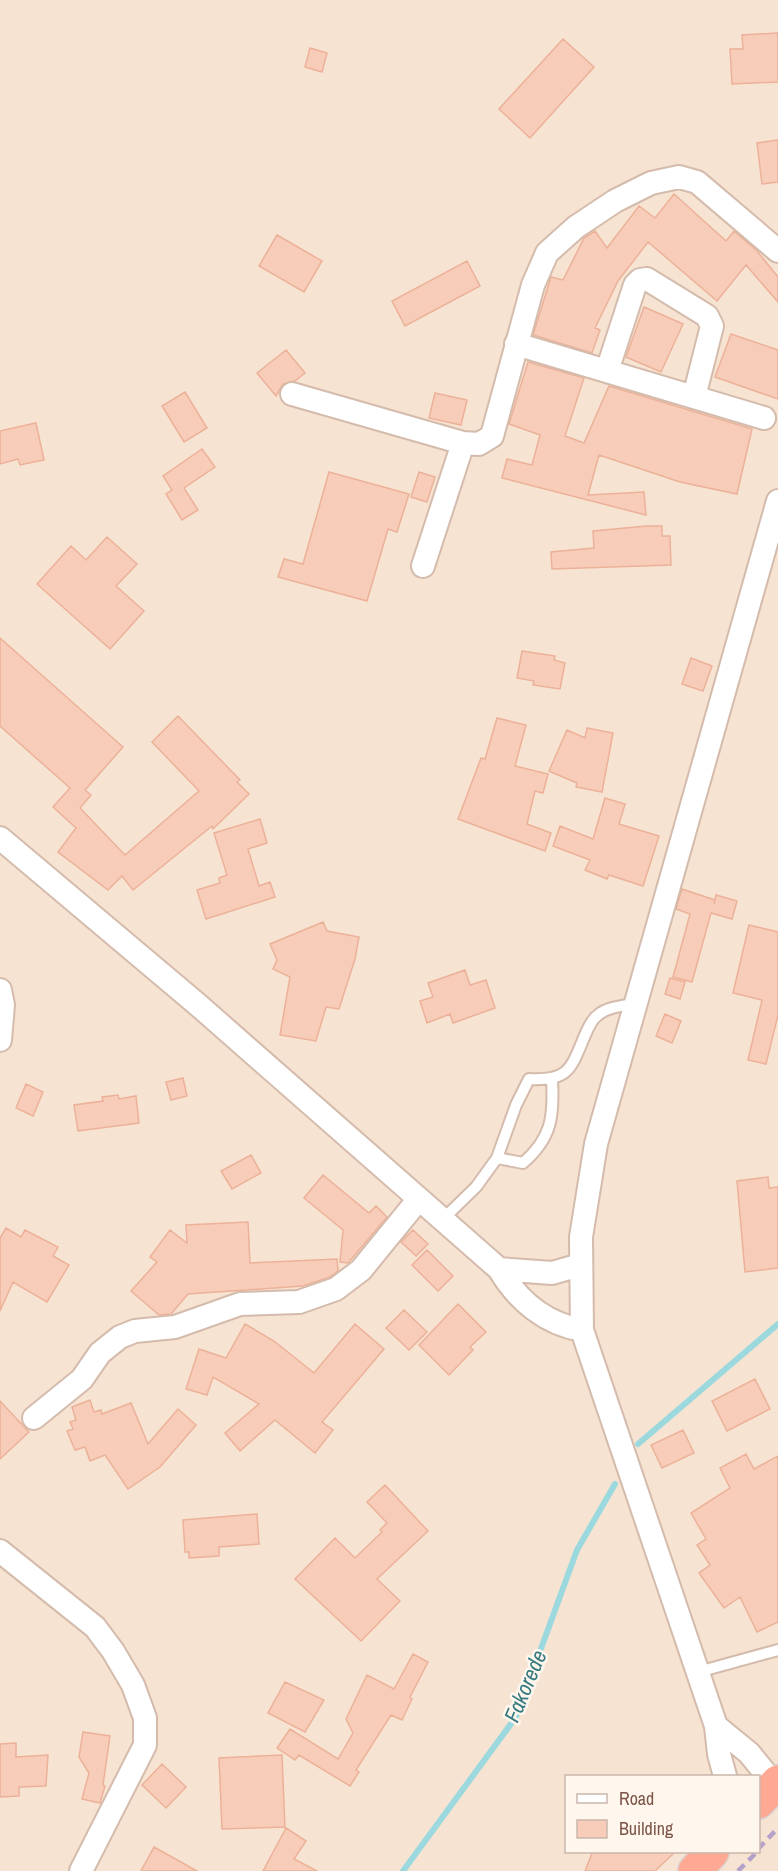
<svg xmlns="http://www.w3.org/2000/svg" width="778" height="1871" font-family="'Archivo Narrow',sans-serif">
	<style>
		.residential { fill: #f7e3d2; fill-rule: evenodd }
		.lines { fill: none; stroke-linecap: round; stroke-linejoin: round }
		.stream { stroke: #9cd9de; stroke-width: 6 }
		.building { fill: #f7cdb9; stroke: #ecb198; stroke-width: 1.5 }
		.lane-casing { stroke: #d4bbac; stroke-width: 14 }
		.street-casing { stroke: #d4bbac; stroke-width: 26 }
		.highway-casing { stroke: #dacfcb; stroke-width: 36 }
		.lane { stroke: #fff; stroke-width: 10 }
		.street { stroke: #fff; stroke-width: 22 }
		.highway { stroke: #ffa995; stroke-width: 33 }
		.rail { stroke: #b4a1ca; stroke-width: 4.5; stroke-dasharray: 9 6; stroke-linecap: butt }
		.labels { text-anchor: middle; stroke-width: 5; stroke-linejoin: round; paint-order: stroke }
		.water-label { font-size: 22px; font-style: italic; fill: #387b82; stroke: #fff7ed }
	</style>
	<rect width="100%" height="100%" fill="#fff2e5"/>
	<path class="residential" d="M0,0H778V1871H0ZM566,1776H758V1852H566Z"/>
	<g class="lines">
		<path class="stream" d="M638,1444L778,1324
			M403,1871L516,1717L577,1550L615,1484"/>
	</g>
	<path class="building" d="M778,33V82L732,84L730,49H743L742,35Z
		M563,39L594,67L530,138L499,109Z
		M310,48L327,53L322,72L305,67Z
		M778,140V182L762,184L757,143Z
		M674,194L726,241L734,231L757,251L778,277V302L746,265L717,301L648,242L618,281L595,328L600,330L592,353L533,335L551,277L563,280L584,238L595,231L607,248L639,206L655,218Z
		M277,235L322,261L304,292L259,266Z
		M467,261L480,286L405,326L392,301Z
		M644,307L683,324L661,372L626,357Z
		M731,334L778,350V399L715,377Z
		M286,350L305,373L295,381L283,384L276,396L257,373Z
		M528,362L584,378L565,436L584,443L609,386L752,429L737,494L680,482L599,455L588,495L644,492L646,515L502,478L507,459L532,465L540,435L509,424Z
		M185,392L207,428L184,442L162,406Z
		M435,393L467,400L461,425L429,418Z
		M36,423L44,460L20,465L18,459L0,464V431Z
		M202,449L215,467L184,488L198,510L182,520L166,494L172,490L163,476Z
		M329,472L409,494L397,532L388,529L367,601L278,577L284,559L303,564Z
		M419,472L435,477L427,502L411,497Z
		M647,526H662V536H670L671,565L552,569L551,552L594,548L593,531Z
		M107,537L137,564L116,586L144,611L110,649L37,584L71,546L86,560Z
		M0,638L123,747L85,790L91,795L80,808L125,855L199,791L152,742L178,716L240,780L237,782L249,794L213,829L212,826L133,890L122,876L108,890L58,852L76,828L53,807L70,788L0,726Z
		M522,651L555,656L554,660L565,663L560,689L533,685L534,681L517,678Z
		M691,658L712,666L703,691L682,684Z
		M497,718L526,725L515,766L548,774L543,793L535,791L527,824L551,833L545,851L458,819L481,758L485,759Z
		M587,728L613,733L602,792L576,787L577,783L549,771L567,730L585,738Z
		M605,798L625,804L619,824L659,836L643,886L609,875L607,879L585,870L590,860L553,846L560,826L593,839Z
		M260,819L267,843L248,849L259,886L270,882L275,897L206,919L197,890L220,883L219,878L227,875L214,833Z
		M682,889L715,900L714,904L716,895L737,901L732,919L711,913L692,982L673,977L690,914L676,909Z
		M323,922L327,931L359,937L355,959L339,1009L326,1007L316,1041L280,1035L290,977L273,969L277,960L270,944Z
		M749,925L778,932V1015L766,1064L748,1060L762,1000L733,993Z
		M465,970L470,985L486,980L495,1008L453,1023L450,1014L427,1023L420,1001L433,997L428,983Z
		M670,978L685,982L680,999L665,994Z
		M665,1014L681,1021L672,1043L656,1036Z
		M183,1078L187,1096L171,1100L166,1082Z
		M26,1084L43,1092L33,1116L16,1108Z
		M118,1095L119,1099L136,1096L139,1123L78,1131L74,1105L103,1101L102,1097Z
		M251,1155L261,1173L232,1189L221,1171Z
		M323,1175L369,1213L376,1206L387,1217L348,1263L340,1262L343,1230L304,1198Z
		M768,1177L769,1188L778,1187V1268L745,1272L737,1181Z
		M248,1222L250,1263L337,1259L338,1271L330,1277L303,1286L188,1294L171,1314L159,1315L131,1291L157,1262L150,1257L170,1230L187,1243L186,1225Z
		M6,1228L21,1237L25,1230L58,1247L53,1256L69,1265L47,1302L13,1282L0,1311V1238Z
		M413,1230L428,1244L416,1256L401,1242Z
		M427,1250L453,1276L438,1291L412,1265Z
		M458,1304L486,1332L470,1347L473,1350L449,1375L419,1345Z
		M404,1310L427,1332L409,1350L386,1328Z
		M245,1324L274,1341L314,1373L355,1324L384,1349L322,1422L333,1430L315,1453L275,1420L240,1451L225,1433L259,1404L213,1377L207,1395L186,1389L199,1349L226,1358Z
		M755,1379L770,1409L727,1431L712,1401Z
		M90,1400L94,1412L101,1410L102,1414L131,1403L148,1444L178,1409L196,1425L160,1467L128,1489L105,1455L90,1461L85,1447L75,1450L67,1431L73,1429L70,1422L76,1420L72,1407Z
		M0,1401L29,1432L0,1459Z
		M683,1430L694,1453L662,1468L651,1445Z
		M746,1454L754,1469L778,1456V1622L757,1632L740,1597L724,1608L699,1573L710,1565L697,1545L706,1539L691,1513L730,1488L720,1468Z
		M385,1485L428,1531L377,1579L400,1601L361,1641L295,1579L335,1538L355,1558L382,1532L380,1530L387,1523L367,1502Z
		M257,1514L259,1544L219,1547V1556L189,1558V1552H185L183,1520Z
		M413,1654L428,1662L410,1697L412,1699L402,1720L391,1715L356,1770L359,1772L350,1786L299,1755L295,1760L277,1748L290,1729L338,1759L353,1733L346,1719L367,1675L394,1689Z
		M285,1682L324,1700L305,1732L268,1713Z
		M83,1732L110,1736L103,1785L105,1786L100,1803L82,1799L89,1773L79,1757Z
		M16,1743V1757L48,1755L46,1786L19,1787V1796L0,1797V1744Z
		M282,1755L285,1827L222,1829L219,1758Z
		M162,1764L186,1787L166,1808L142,1785Z
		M286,1828L306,1841L294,1859L317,1871H263Z
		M154,1847L197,1871H141Z
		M593,1851H676L655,1871H585Z"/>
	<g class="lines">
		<defs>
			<path id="lane" d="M497,1158L523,1163C552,1138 554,1116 552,1080
				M441,1221L476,1187L497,1158L516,1105L529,1079C569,1081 571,1069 585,1035C588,1028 592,1019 598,1015C607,1007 622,1006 634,1004
				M698,1672L778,1650"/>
			<path id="street" d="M516,344L764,418
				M607,371L635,285L640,280L647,279L707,316L712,326L694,397
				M292,394L463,443L479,444L492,436L533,285L547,253L576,227L615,201L651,183L679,177L697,182L778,251
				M423,566L463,443
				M0,838L197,1004L499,1269C518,1301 546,1324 582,1330
				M0,990L3,1005L0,1040
				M499,1269L552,1273L580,1265
				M34,1418L82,1379L100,1353L120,1337L135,1331L175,1327L240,1304L299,1302L336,1289L361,1270L418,1200
				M0,1551L95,1627L113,1651L133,1685L145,1718V1745L81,1871
				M716,1726L749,1753L775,1785
				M725,1776L719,1754L716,1726L582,1330L581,1237L596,1144L778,501"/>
			<path id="highway" d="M758,1802L778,1782
				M695,1871L712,1852"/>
		</defs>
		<use href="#lane" class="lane-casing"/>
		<use href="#street" class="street-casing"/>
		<use href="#highway" class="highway-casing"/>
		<use href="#lane" class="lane"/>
		<use href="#street" class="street"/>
		<use href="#highway" class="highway"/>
		<path class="rail" d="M758,1849L778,1828
			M738,1871L757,1852"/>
	</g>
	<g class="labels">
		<g class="water-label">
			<text transform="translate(525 1686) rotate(-67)" y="8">Fakorede</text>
		</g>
	</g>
	<rect x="565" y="1775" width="195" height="78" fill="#fff7ed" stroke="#cab6ab" stroke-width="1.5"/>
	<rect x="577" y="1794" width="30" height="9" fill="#ffffff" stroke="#cab6ab" stroke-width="1.5"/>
	<text x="619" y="1805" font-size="18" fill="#7b5547">Road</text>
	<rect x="577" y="1820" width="30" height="18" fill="#f7cdb9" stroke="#cab6ab" stroke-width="1.5"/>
	<text x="619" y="1835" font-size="18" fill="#7b5547">Building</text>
</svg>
